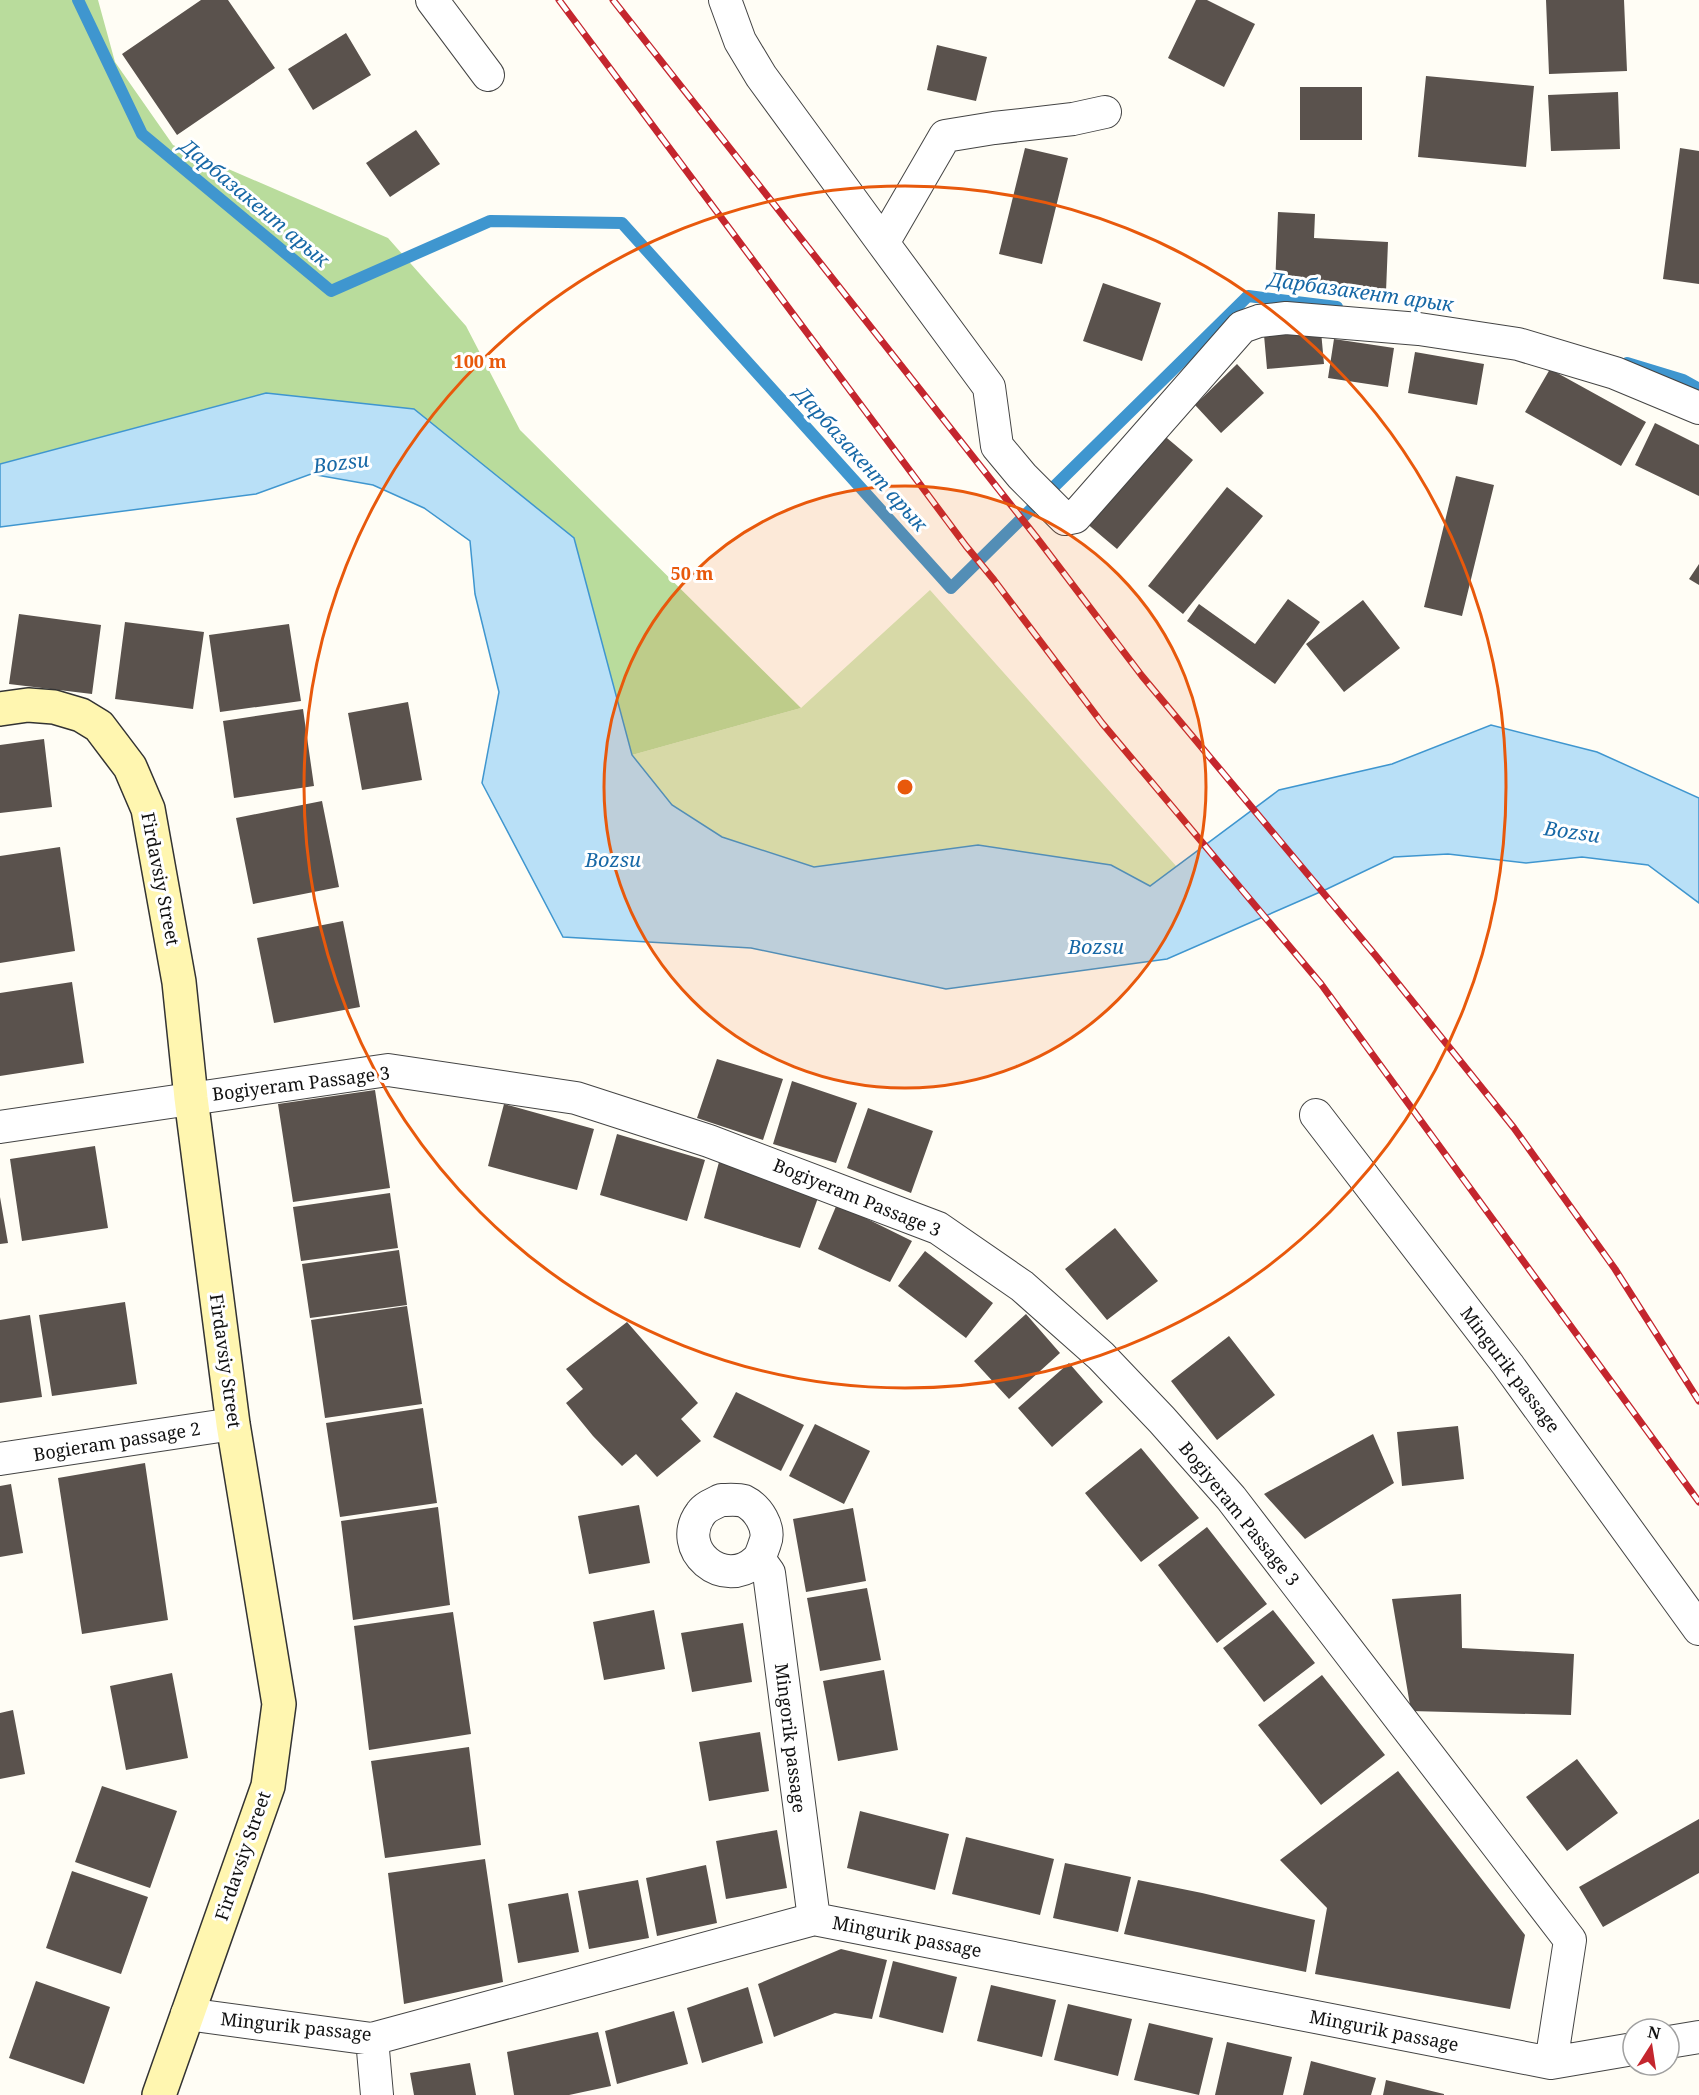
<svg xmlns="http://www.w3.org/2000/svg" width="1699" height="2095" font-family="'Noto Serif',serif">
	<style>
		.green { fill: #d5ebbd }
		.forest { fill: #b9dc9c }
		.water { fill: #b9e0f7; stroke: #3f96cf; stroke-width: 1.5 }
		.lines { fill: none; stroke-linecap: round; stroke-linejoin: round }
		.stream { stroke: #3f96cf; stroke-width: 12 }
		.building { fill: #5a524d }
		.street-casing { stroke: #444; stroke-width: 34 }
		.secondary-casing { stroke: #333; stroke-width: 36 }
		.street { stroke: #fff; stroke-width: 32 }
		.secondary { stroke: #fff6b0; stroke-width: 33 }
		.rail-casing { stroke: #c4262e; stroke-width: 7 }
		.rail { stroke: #fff; stroke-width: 4.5; stroke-dasharray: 14; stroke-linecap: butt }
		.ring { fill: none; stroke: #e8590c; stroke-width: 3 }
		.labels { text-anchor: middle; stroke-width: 6; stroke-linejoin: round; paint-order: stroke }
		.street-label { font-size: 18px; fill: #111; stroke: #fff }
		.water-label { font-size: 20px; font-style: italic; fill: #1768a6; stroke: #fff }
		.centre { fill: #e8590c; stroke: #fff; stroke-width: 3 }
		.ring-label { font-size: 18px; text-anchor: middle; font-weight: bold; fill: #e8590c; stroke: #fff; stroke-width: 6; stroke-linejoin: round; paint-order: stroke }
	</style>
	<rect width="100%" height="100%" fill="#fffdf5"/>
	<path class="green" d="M930,590L1177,867L1150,886L1111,865L978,845L814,867L722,837L672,805L632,755L801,708Z"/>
	<path class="forest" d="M0,0H98L115,62L173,145L388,238L466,326L520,430L801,708L632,755L574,538L266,393L0,464Z"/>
	<path class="water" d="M266,393L414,409L574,538L632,755L672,805L722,837L814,867L978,845L1111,865L1150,886L1279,790L1392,764L1491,725L1597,752L1699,798V903L1648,865L1582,857L1526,863L1448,854L1394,857L1327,889L1167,959L946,989L751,948L563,937L482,783L499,692L475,594L470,541L424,508L373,485L311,474L256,494L0,527V464Z"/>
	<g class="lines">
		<path class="stream" d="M78,0L142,134L331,291L490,221L622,223L951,588L1248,296L1337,307
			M1627,363L1683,380L1699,389"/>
	</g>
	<path class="building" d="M201,0H228L275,68L177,135L122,54Z
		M1196,0H1207L1255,24L1224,87L1168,58Z
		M1546,0H1624L1627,71L1549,74Z
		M346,33L371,75L313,110L288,69Z
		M937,45L987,57L976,101L927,90Z
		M1426,76L1534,86L1526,167L1418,157Z
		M1300,87H1362V140H1300Z
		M1618,92L1620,149L1551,151L1548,95Z
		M416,130L440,164L390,197L366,163Z
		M1025,148L1068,158L1042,264L999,254Z
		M1680,148L1699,151V284L1663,279Z
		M1278,212L1315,214L1314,238L1388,242L1386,292L1275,287Z
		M1103,283L1161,303L1142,361L1083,341Z
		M1321,331L1324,364L1267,369L1264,335Z
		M1334,339L1394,348L1388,387L1328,378Z
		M1415,352L1484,364L1477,405L1408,393Z
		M1237,364L1264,393L1221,433L1195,405Z
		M1550,369L1646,422L1621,466L1525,412Z
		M1655,423L1699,445V496L1635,465Z
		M1161,433L1193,460L1117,549L1085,522Z
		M1456,476L1494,485L1462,616L1424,607Z
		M1227,487L1263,516L1183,614L1148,586Z
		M1699,564V585L1689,579Z
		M1288,599L1320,622L1275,684L1187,621L1199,604L1255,644Z
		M1363,600L1400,648L1344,692L1306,644Z
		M19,614L101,625L92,694L9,684Z
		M125,622L204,632L193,709L115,699Z
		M289,624L301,701L220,712L209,635Z
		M408,702L422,780L362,790L348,713Z
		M303,709L314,786L234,798L223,721Z
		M44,739L52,807L0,813V745Z
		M322,801L339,887L253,904L236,818Z
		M60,847L75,951L0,963V856Z
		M343,921L360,1007L274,1023L257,938Z
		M72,982L84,1063L0,1076V993Z
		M717,1059L783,1079L763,1140L697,1118Z
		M792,1081L857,1103L836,1163L773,1144Z
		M375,1090L390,1188L293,1202L278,1104Z
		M504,1104L594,1129L577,1190L488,1166Z
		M868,1108L933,1131L911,1193L847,1168Z
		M617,1134L705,1160L687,1221L600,1195Z
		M95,1146L108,1228L22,1241L10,1159Z
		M719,1162L819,1195L800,1248L704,1218Z
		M390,1193L398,1248L301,1261L293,1207Z
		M0,1197L8,1243L0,1244Z
		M837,1204L912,1241L890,1282L818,1249Z
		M1115,1228L1158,1281L1107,1320L1065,1269Z
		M399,1250L407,1305L310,1318L302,1264Z
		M925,1251L993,1303L966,1338L898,1286Z
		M125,1302L137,1384L52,1396L39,1315Z
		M407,1306L422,1404L325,1418L311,1320Z
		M1026,1314L1060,1353L1009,1399L974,1361Z
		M30,1315L42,1397L0,1403V1320Z
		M627,1322L698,1403L681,1419L701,1441L657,1477L636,1454L622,1466L593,1436L566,1403L583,1389L566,1369Z
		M1229,1336L1275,1395L1217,1440L1171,1381Z
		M1069,1363L1103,1402L1052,1447L1018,1408Z
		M736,1392L804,1425L781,1471L713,1437Z
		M423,1408L437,1503L340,1517L326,1423Z
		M815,1424L870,1451L844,1504L789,1476Z
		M1458,1426L1464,1479L1402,1486L1397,1432Z
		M1373,1434L1394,1483L1305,1539L1264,1494Z
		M1141,1448L1199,1518L1141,1562L1085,1493Z
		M145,1463L168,1620L82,1634L58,1478Z
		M11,1484L23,1553L0,1557V1486Z
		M639,1505L650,1563L589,1574L578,1516Z
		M438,1507L450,1605L353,1620L341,1521Z
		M853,1508L866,1581L806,1592L793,1519Z
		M1207,1527L1267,1604L1217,1643L1158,1565Z
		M867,1588L881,1660L820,1671L807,1598Z
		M1461,1594L1462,1648L1574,1654L1571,1715L1411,1711L1392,1599Z
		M654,1610L665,1669L604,1680L593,1622Z
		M1273,1610L1315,1663L1264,1702L1223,1648Z
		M453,1612L471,1734L369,1750L354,1626Z
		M743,1623L752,1682L692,1692L681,1633Z
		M884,1670L898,1750L838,1761L823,1681Z
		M172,1673L188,1758L126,1770L110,1686Z
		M1322,1675L1385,1755L1321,1805L1258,1725Z
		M13,1710L25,1774L0,1779V1713Z
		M760,1732L769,1791L709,1801L699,1742Z
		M469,1747L481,1845L385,1858L371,1761Z
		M1577,1759L1618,1813L1567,1851L1526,1797Z
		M1398,1771L1525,1935L1510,2009L1315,1974L1327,1908L1280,1860Z
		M102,1786L177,1811L150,1888L75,1862Z
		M860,1811L949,1834L935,1890L847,1868Z
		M1699,1819V1873L1603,1927L1579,1887Z
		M777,1830L787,1888L726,1899L716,1841Z
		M966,1837L1054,1859L1040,1915L952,1894Z
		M485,1859L503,1982L404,2004L388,1873Z
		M1065,1863L1131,1877L1118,1932L1053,1918Z
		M706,1865L717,1923L657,1936L646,1878Z
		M72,1871L148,1897L121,1974L46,1948Z
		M638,1880L649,1938L589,1949L578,1891Z
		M1138,1880L1202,1893L1315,1920L1306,1972L1124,1934Z
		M568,1893L579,1952L518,1963L508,1904Z
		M841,1949L887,1960L872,2019L835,2013L774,2037L758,1984Z
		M893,1961L957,1977L943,2033L879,2017Z
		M36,1981L110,2007L84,2084L9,2058Z
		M991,1985L1056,2000L1042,2057L977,2041Z
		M748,1987L763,2043L702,2063L687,2008Z
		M1068,2004L1132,2019L1118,2076L1054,2060Z
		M674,2011L688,2064L617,2084L605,2031Z
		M1149,2023L1213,2038L1199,2095L1134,2080Z
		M598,2032L611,2086L569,2095H514L507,2052Z
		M1227,2042L1292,2057L1283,2095H1215Z
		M1311,2061L1376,2078L1371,2095H1303Z
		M470,2063L476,2095H414L410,2073Z
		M1386,2080L1444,2094V2095H1383Z"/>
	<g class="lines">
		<defs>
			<path id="street" d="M432,0L488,75
				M725,0L740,41L761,76L883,243
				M1105,112L1073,119L994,128L945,136L883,243L989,387L997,446L1022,476L1065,519L1075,517L1242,327L1259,321L1286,318L1419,329L1518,344L1615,373L1699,408
				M1316,1115L1508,1365L1699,1629
				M0,1127L388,1070L576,1098L709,1141L938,1228L1022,1286L1101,1356L1162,1420L1231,1498L1570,1940L1551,2063
				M0,1459L233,1424
				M721,1500C727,1500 738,1499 744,1501C758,1508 771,1528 765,1543C763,1549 761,1556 757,1560C724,1592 674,1549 701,1513C705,1507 715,1503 721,1500Z
				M759,1559L769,1573L814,1919
				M187,2014L372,2039L814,1919L1551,2063L1633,2049
				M372,2039L377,2095
				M1669,2042L1699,2037"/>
			<path id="secondary" d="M0,709L28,705L54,707L81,715L99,726L130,767L148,809L179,982L191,1098L233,1424L279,1704L268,1786L159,2095"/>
		</defs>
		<use href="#street" class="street-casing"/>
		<use href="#secondary" class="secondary-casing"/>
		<use href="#street" class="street"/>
		<use href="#secondary" class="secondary"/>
		<defs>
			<path id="rail" d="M559,0L966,546L994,580L1102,723L1321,984L1699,1502
				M613,0L1037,538L1142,676L1376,956L1514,1128L1615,1269L1699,1401"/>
		</defs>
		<use href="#rail" class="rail-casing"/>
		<use href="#rail" class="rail"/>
	</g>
	<circle cx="905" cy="787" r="301" fill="#e8590c" fill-opacity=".12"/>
	<g class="ring">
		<circle cx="905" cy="787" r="301"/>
		<circle cx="905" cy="787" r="601"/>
	</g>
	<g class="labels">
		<g class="street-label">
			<text transform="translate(160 879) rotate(79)" y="6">Firdavsiy Street</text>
			<text transform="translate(301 1084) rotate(-7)" y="6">Bogiyeram Passage 3</text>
			<text transform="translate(857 1198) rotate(22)" y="6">Bogiyeram Passage 3</text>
			<text transform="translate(225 1361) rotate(82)" y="6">Firdavsiy Street</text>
			<text transform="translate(1510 1370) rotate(53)" y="6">Mingurik passage</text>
			<text transform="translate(117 1442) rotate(-9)" y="6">Bogieram passage 2</text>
			<text transform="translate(1239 1514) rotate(51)" y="6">Bogiyeram Passage 3</text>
			<text transform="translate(790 1738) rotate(83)" y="6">Mingorik passage</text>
			<text transform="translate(243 1856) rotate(-71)" y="6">Firdavsiy Street</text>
			<text transform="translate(907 1937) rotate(11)" y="6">Mingurik passage</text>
			<text transform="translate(296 2027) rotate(6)" y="6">Mingurik passage</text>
			<text transform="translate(1384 2031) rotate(11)" y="6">Mingurik passage</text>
		</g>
		<g class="water-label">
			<text transform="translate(255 203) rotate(40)" y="7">Дарбазакент арык</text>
			<text transform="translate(1361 292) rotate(8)" y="7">Дарбазакент арык</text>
			<text transform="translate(861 459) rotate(48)" y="7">Дарбазакент арык</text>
			<text transform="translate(341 463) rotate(-7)" y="7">Bozsu</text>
			<text transform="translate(1572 832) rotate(8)" y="7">Bozsu</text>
			<text x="613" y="867">Bozsu</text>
			<text x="1096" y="954">Bozsu</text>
		</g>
	</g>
	<circle cx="905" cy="787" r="9" class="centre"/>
	<g class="ring-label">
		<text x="480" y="368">100 m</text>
		<text x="692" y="580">50 m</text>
	</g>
	<g transform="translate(1651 2047) rotate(12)"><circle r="28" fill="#ffffff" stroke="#a0a0a0" stroke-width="1.5"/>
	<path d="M0-4.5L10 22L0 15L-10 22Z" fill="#c4262e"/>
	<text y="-9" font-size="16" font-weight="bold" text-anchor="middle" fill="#111111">N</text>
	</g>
</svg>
